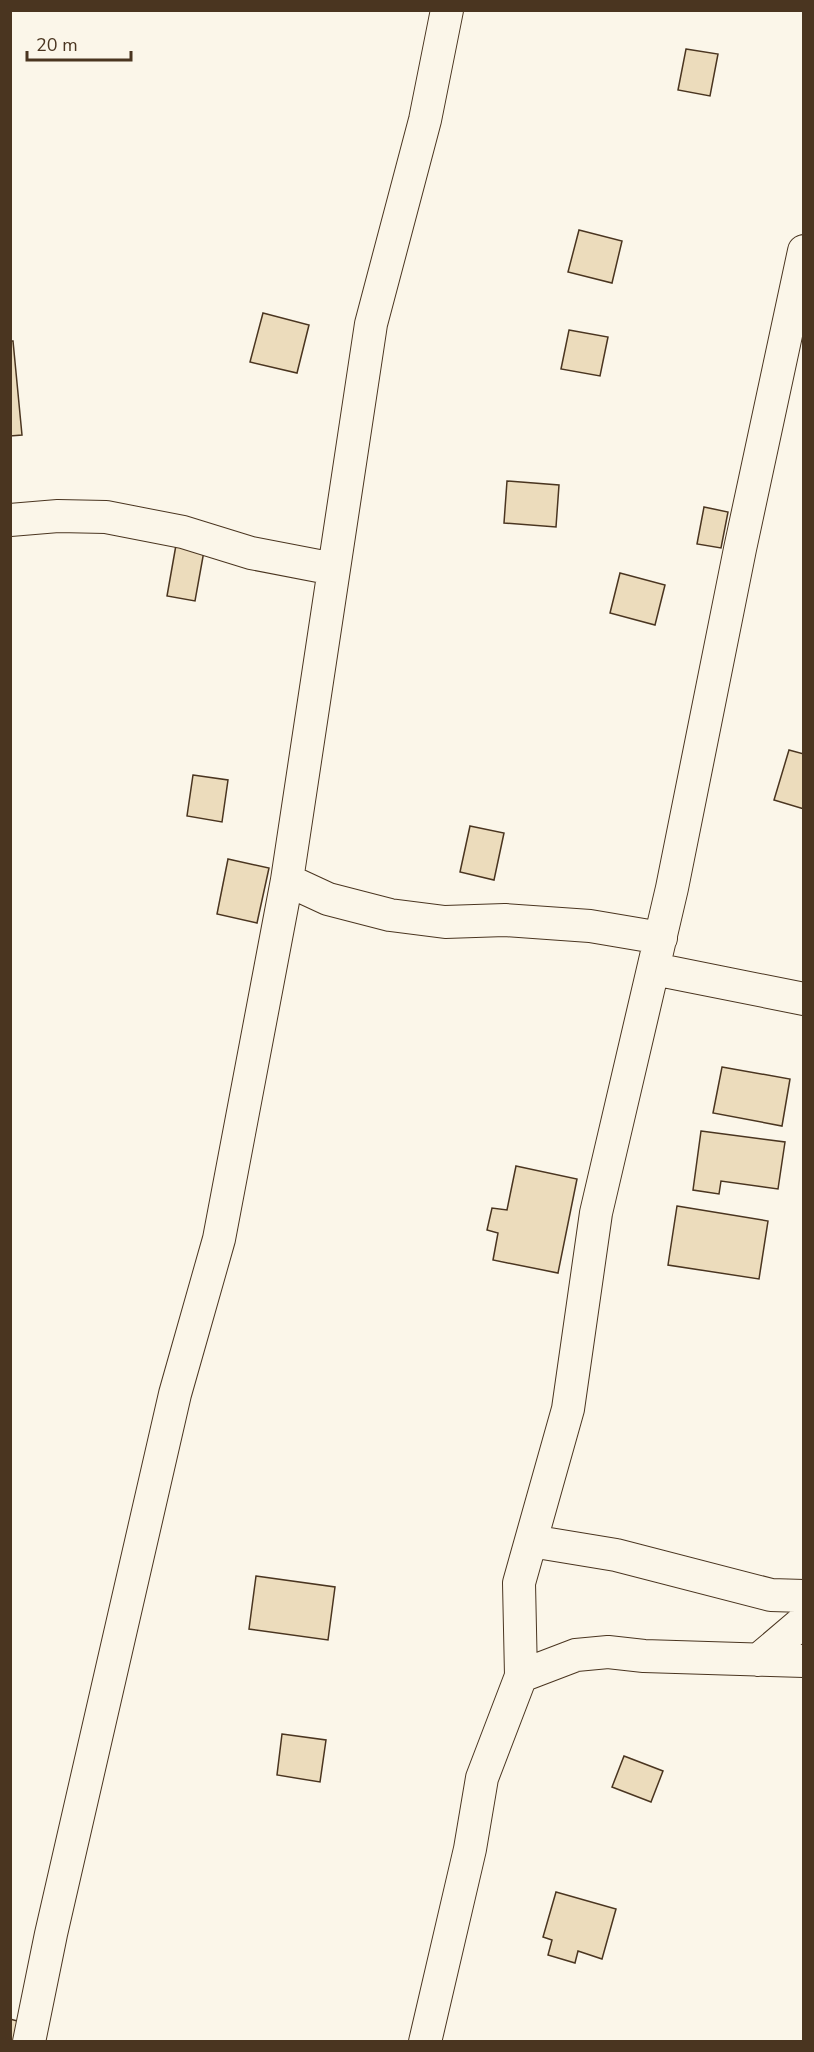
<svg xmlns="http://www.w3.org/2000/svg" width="814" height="2052" font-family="'Nunito Sans',sans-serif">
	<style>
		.building { fill: #ecdcbc; stroke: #4a3520; stroke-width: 1.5 }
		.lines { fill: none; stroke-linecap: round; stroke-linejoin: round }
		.minor-casing { stroke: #4a3520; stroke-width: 34 }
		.minor { stroke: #fbf6e9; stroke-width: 32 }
	</style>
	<rect width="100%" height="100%" fill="#fbf6e9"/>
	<path class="building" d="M686,49L718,54L710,96L678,90Z
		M579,230L622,241L612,283L568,272Z
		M263,313L309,325L297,373L250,362Z
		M569,330L608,337L600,376L561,369Z
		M10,341H13L22,435L10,436Z
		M507,481L559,485L556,527L504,523Z
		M704,507L728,512L721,548L697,544Z
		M176,545L204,551L195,601L167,596Z
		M620,573L665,585L655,625L610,613Z
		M789,750L804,754V809L774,800Z
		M193,775L228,780L222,822L187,816Z
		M470,826L504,833L494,880L460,872Z
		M228,859L269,868L257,923L217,914Z
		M722,1067L790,1079L782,1126L713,1113Z
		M701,1131L785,1142L778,1189L721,1181L719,1194L693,1190Z
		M516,1166L577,1179L558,1273L493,1260L498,1233L487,1230L492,1208L507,1210Z
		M677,1206L768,1221L759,1279L668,1265Z
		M256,1576L335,1587L328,1640L249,1629Z
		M282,1734L326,1740L320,1782L277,1775Z
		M624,1756L663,1771L651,1802L612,1787Z
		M556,1892L616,1909L602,1959L578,1951L575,1963L548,1955L552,1940L543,1937Z
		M10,2019L21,2022L16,2042H10Z"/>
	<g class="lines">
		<defs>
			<path id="minor" d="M10,520L58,516L106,517L183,532L251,553L334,569
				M287,880L328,899L390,915L445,922L505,920L590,926L661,938
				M654,969L804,999
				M531,1541L616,1555L771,1595L804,1596
				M758,1660L804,1621
				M521,1676L576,1655L608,1652L644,1656L804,1661
				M29,2042L51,1934L175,1394L219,1239L287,880L371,324L425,120L447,10
				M425,2042L470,1849L482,1778L521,1676L519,1583L568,1409L596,1213L672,888L740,549L804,251"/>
		</defs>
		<use href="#minor" class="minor-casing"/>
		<use href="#minor" class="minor"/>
	</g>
	<rect width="814" height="2052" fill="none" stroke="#4a3520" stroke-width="24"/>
	<path d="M27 51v9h104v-9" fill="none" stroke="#4a3520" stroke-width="3"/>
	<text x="36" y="51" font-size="18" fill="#4a3520" stroke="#fbf6e9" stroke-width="4.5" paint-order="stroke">20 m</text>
</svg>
